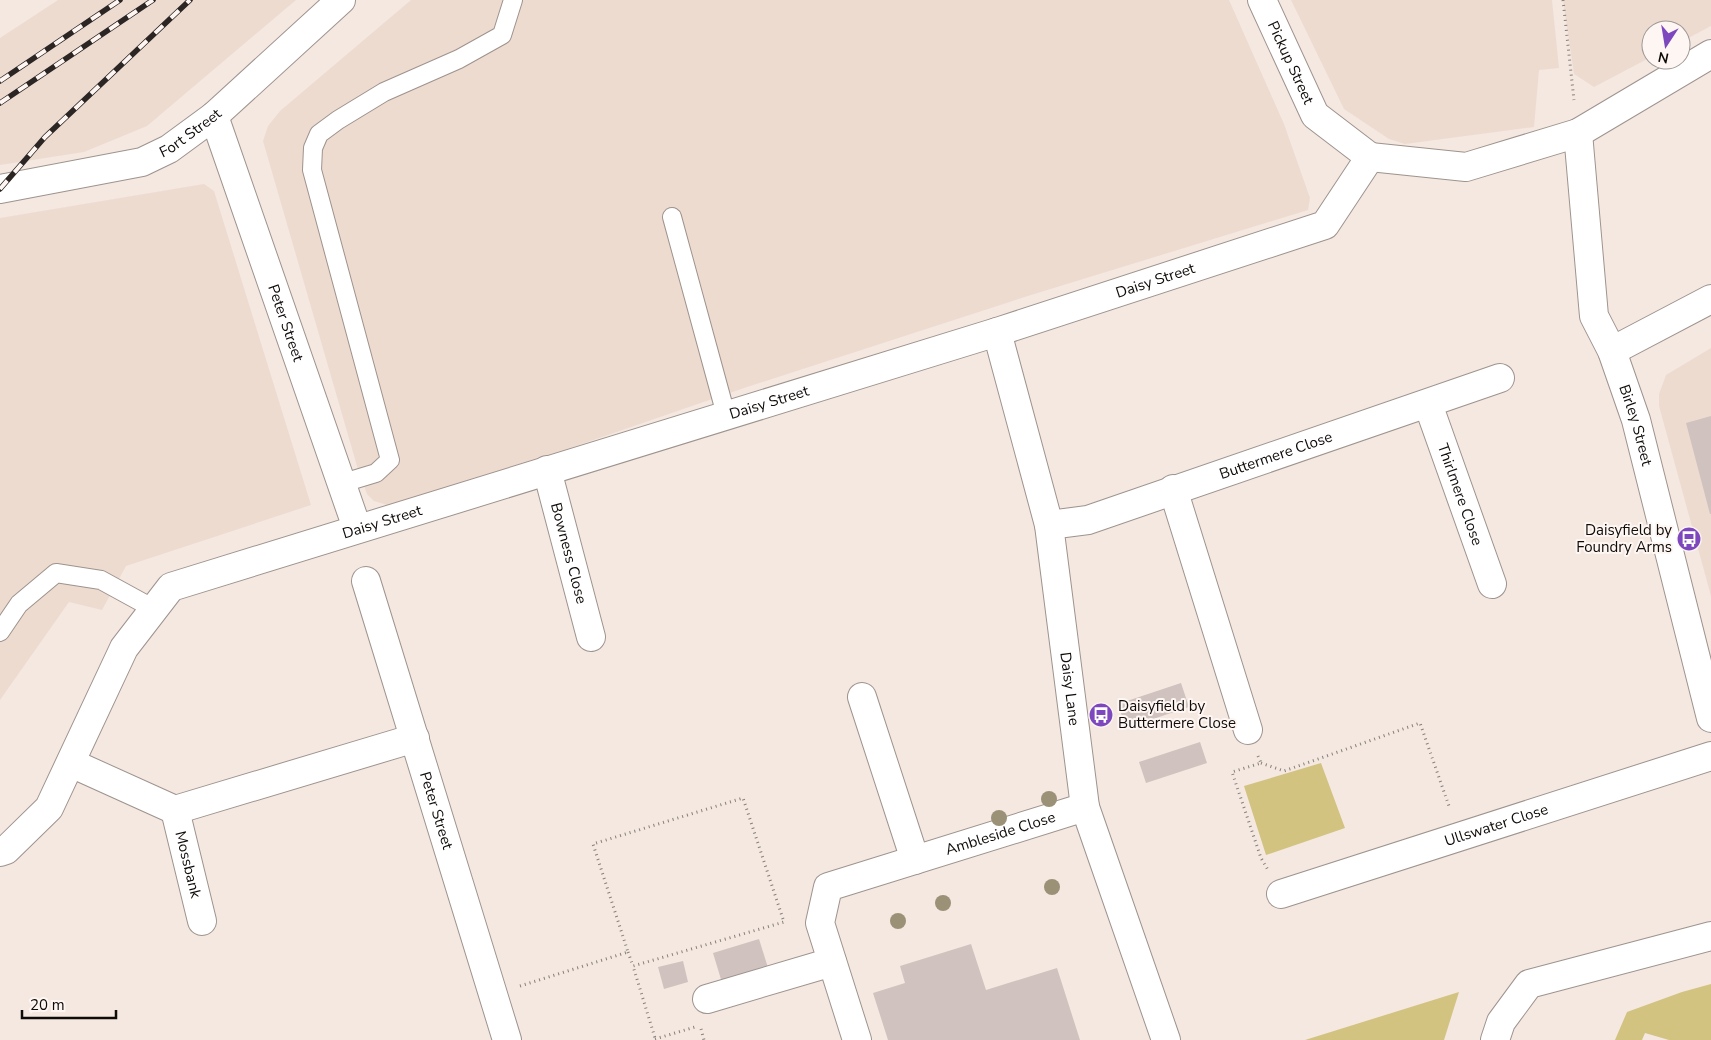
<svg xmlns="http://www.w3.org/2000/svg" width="1711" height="1040" font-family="'Nunito Sans',sans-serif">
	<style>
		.built { fill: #eddbd0 }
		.green { fill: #d2c380 }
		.building { fill: #d0c2bf }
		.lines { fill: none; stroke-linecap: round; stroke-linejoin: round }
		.lane-casing { stroke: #9e938d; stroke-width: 20 }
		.street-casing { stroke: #9e938d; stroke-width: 30 }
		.path { stroke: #877f7a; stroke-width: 3; stroke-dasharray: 1 4; stroke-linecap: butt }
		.lane { stroke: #fff; stroke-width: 18 }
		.street { stroke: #fff; stroke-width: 28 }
		.rail-casing { stroke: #2b2623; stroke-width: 5.5 }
		.rail { stroke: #fef6f2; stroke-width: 4; stroke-dasharray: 11; stroke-linecap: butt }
		.tree { fill: #9b9177 }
		.labels { text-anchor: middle; stroke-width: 4; stroke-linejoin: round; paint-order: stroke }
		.street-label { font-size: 15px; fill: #0f0b09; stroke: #fef6f2 }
		.poi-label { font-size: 15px; fill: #0f0b09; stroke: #fef6f2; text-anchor: end }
	</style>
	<rect width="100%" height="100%" fill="#f4e8e1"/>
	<path class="built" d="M58,0H296L147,126L84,152L0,165V38Z
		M411,0H1229L1284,124L1310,198L1308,210L1031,295L747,387L402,506L387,505L374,501L367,494L357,466L263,141L268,126L280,111Z
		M1291,0H1552L1559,68L1539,70L1534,127L1405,144L1389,139L1344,109Z
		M1563,0H1711V26L1681,42V30H1651V57L1594,87L1574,74Z
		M204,184L214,191L311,505L126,566L102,610L69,602L0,700V218Z
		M1711,348V596L1659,406V394L1666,375Z"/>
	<path class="green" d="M1321,763L1345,828L1266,855L1244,786Z
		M1711,984V1040H1669L1645,1033L1642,1040H1615L1627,1012L1682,992Z
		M1459,992L1444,1040H1305Z"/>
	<path class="building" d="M1711,416V514H1710L1686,423Z
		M1181,683L1189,707L1126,728L1118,704Z
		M1200,742L1207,763L1146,783L1139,762Z
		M759,939L769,971L723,986L713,953Z
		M971,944L986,990L1057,968L1080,1040H888L873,993L905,983L900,966Z
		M683,961L688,982L664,989L658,967Z"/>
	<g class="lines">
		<defs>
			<path id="lane" d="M672,217L726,415
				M343,483L376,473L390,460L312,170L313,148L319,134L338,120L384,92L459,59L502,35L513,0
				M0,632L19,604L56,573L101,580L154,609"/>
			<g id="street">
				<path id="s1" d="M1262,0L1315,115L1370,157"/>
				<path id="s2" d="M214,116L357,528"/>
				<path id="s3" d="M1578,133L1594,316L1612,351L1636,420L1711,718"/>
				<path d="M1370,157L1466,167L1578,133L1711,54"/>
				<path id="s4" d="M0,189L142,162L169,149L214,116L341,0"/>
				<path id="s5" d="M997,332L1049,525L1085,807L1166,1040"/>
				<path d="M1612,351L1711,299"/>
				<path id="s6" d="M1428,404L1492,584"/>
				<path id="s7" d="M547,470L591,637"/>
				<path d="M1173,489L1248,730"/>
				<path id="s8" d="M1049,525L1088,520L1500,378"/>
				<path id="s9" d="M366,581L507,1040"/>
				<path d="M862,697L915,860"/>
				<path d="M71,763L175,810L415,738"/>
				<path id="s10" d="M175,810L202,921"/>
				<path id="s11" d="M0,852L6,850L49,808L124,648L171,587L997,332L1325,225L1370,157"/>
				<path id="s12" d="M1281,894L1711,756"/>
				<path d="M707,999L832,962"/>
				<path id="s13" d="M857,1040L820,923L828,887L1085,807"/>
				<path d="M1495,1040L1501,1022L1529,984L1711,936"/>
			</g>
		</defs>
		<use href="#lane" class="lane-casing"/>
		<use href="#street" class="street-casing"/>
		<path class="path" d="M1563,0L1574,100
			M1258,756L1261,763L1232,772L1261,858L1268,870
			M1261,763L1284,771L1420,723L1450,809
			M628,952L633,966
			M520,986L628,952L593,844L743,798L784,922L633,966L655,1038
			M701,1029L704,1040
			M655,1039L695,1027"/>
		<use href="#lane" class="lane"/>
		<use href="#street" class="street"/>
		<defs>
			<path id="rail" d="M0,81L120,0
				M0,103L153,0
				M0,189L45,137L190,0"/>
		</defs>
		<use href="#rail" class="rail-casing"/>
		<use href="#rail" class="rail"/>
	</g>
	<g class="tree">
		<circle cx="1049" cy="799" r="8"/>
		<circle cx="999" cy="818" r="8"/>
		<circle cx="1052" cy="887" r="8"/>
		<circle cx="943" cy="903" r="8"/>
		<circle cx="898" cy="921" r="8"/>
	</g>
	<defs>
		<symbol id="bus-disc" viewBox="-11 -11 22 22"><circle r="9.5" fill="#7d47be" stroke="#fef6f2"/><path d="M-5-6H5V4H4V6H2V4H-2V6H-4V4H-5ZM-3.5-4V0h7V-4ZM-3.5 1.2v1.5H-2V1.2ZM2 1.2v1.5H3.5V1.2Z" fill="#fff"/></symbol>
	</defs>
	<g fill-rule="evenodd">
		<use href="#bus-disc" x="1675" y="525" width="28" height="28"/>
		<use href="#bus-disc" x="1087" y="701" width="28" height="28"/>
	</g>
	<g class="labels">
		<g class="street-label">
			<text dy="5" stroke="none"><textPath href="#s1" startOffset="69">Pickup Street</textPath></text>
			<text dy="5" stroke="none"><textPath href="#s4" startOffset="201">Fort Street</textPath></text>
			<text dy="5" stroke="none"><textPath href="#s11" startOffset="1351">Daisy Street</textPath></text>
			<text dy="5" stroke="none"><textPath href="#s2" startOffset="219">Peter Street</textPath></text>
			<text dy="5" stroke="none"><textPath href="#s11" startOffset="946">Daisy Street</textPath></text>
			<text dy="5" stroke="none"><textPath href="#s3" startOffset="301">Birley Street</textPath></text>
			<text dy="5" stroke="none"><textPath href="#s8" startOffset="238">Buttermere Close</textPath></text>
			<text dy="5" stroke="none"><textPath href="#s6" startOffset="96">Thirlmere Close</textPath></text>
			<text dy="5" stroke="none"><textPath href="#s11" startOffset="541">Daisy Street</textPath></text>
			<text dy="5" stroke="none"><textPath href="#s7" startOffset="86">Bowness Close</textPath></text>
			<text dy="5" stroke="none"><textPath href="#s5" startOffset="365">Daisy Lane</textPath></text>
			<text dy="5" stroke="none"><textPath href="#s9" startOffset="240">Peter Street</textPath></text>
			<text dy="5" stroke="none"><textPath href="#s12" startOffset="226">Ullswater Close</textPath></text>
			<text dy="5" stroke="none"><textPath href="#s13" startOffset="340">Ambleside Close</textPath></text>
			<text dy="5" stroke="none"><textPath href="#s10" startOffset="56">Mossbank</textPath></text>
		</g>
		<g class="poi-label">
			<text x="1672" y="535">Daisyfield by<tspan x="1672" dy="17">Foundry Arms</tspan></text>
			<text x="1118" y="711" text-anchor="start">Daisyfield by<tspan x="1118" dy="17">Buttermere Close</tspan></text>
		</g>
	</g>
	<g transform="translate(1666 45) rotate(192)"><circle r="24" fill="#fef6f2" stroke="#9e9895"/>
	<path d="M0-4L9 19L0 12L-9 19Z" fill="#7d47be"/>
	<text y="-8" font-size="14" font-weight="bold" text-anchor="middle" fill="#0f0b09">N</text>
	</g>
	<path d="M22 1010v8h94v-8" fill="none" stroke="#0f0b09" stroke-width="2.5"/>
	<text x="30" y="1010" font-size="15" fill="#0f0b09" stroke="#fef6f2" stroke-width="4" paint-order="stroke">20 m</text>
</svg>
